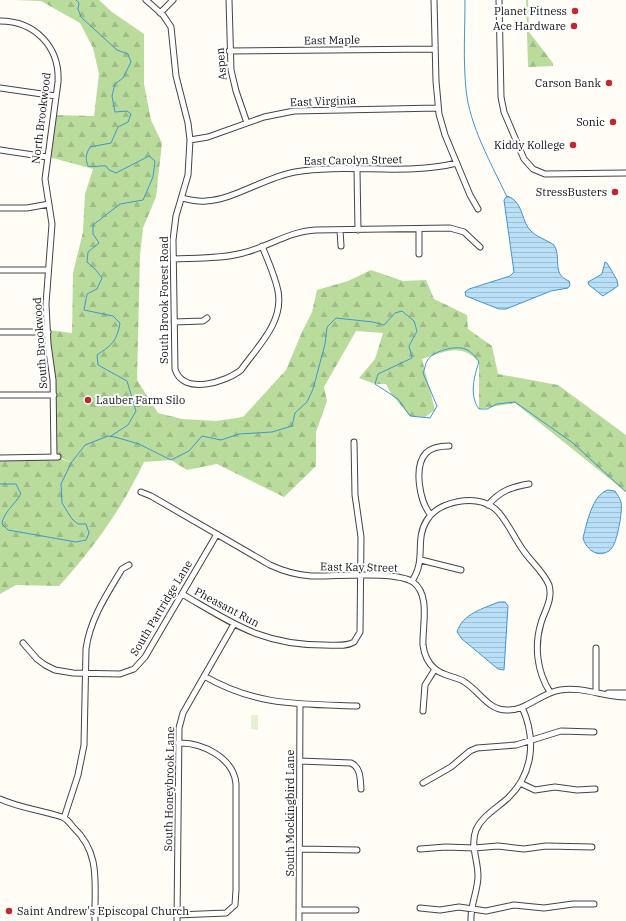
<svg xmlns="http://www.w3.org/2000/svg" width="626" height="921" font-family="'IBM Plex Serif',serif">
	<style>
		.forest { fill: url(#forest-firs) }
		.pitch { fill: #e6f2cf }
		.water { fill: url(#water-rules); stroke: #3f96cf }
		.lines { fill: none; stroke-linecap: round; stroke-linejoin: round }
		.stream { stroke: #3f96cf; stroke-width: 1 }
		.minor-casing { stroke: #444; stroke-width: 7 }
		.minor { stroke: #fff; stroke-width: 5 }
		.poi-dot { fill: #c4262e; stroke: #fff; stroke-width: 1.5 }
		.labels { text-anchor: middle; stroke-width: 4; stroke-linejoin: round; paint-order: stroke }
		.poi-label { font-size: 11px; fill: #111; stroke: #fff; text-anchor: end }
		.street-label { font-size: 11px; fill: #111; stroke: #fff }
	</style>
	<defs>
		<pattern id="forest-firs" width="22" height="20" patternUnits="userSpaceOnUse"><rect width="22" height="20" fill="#b9dc9c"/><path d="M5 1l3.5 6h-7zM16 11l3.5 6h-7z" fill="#9ebc85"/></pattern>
		<pattern id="water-rules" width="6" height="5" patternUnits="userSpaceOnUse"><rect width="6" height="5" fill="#b9e0f7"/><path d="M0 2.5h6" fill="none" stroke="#9ebfd3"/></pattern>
	</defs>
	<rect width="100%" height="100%" fill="#fffdf5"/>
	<path class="forest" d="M15,0H99L112,12L144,34V84L151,120L162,143L156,197L143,228L140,255L137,380L158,413L182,419L216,421L243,417L286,370L302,332L312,312L317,290L348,281L371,270L403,281L426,280L434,299L467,315L468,329L492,346L498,374L558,385L626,435V492L515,403L479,409V362C461,342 444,352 422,359L435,410L425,417L410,416L392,395L386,384H375L359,378L375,359L383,333L356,331L324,387L327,401L316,432V466L284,497L217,464L187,470L171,460L144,462C122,508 94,548 59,586L16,585L0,594V458L54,457L74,463L58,457L54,424L48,330L72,333L73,273L83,232L85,194L93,169L49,157L53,115L94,116L99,74L93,48L80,23L41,1Z
		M526,0H528L529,32L553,63V66L528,67Z"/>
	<path class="pitch" d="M251,715H258V730L251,729Z"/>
	<path class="water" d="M507,196C523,201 521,220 530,230C536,237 547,240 554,245C562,258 551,274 569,281L570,285L568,288L551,291L506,309H499L466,296L465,292L469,289L510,276L514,272L504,200Z
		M605,262L607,263L617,280L618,286L603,296L589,285L588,282L602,274Z
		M608,490L615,491C617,495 620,498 621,502C623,510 617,544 611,549C600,560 586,550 583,538C587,523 592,495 608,490Z
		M499,602H505L508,606L504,670L498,669L462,639L457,632C462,614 484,608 499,602Z"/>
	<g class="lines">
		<path class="stream" d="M76,0L79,3L78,9L81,17L117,50L128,54L131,62L123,78L115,84L112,96L115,112L127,111L131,114L128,122L118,127L111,143L90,147C86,154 85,158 88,166C95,168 99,165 106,166L109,170L116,173L149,156L155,161L153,177L143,200L120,204L93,225V234L99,243L88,252L87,262L96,270L102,278L97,289L87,294L84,310L113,316L120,323C117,341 112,345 97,355L98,365L127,381L136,411L128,425L111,436
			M465,0C465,29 463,60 466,89C469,125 492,165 507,197
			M0,484H16L21,494C15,504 3,513 2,524L8,530L76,542L86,540L89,533L86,524H78L72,519L62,503L61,484L71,463L85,445L108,436L115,437L139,444L171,460L189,451L202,436L221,440L239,434L272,432L292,426L295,413L307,402L313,389L325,344L327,327L336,318L373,322L384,325L395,313L402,311L414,321L417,331L409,346L412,358L378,374L375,384L398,399L410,416L430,418L437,406L423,373C425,369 425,364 427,361C432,351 456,345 465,349C471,351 476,357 479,362C474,376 469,396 479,409H487L497,404L515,402L573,443L626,492"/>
		<defs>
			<path id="minor" d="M146,0L163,15L171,27L176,76L188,123L190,140L188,175L176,216L173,240L175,369C183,396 226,382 241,370C258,346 284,322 278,291C275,276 268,261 262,246
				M229,0L231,70L236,91L247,123
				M434,0L436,81L439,114L445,135L470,195L478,209
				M499,0L501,97L504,112L524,159L533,169L545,174L626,173
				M160,13L173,0
				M0,21C35,21 60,47 58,82L45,179L52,224L46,304L48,344L53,380L54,457
				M229,51L435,49
				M0,88L56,96
				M190,140L208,137L264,117L294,111L438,108
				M0,150L47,157
				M357,170L358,230
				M182,198C190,200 197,202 206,201C233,200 266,177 295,172C349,163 404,176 457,163
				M0,208H27L49,204
				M419,229V254
				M340,230L341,246
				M173,259C196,258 220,259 243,253C268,247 290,231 316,230L450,228L464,232L480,247
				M0,270H47
				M174,322L203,321L207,318
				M0,332H48
				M0,395H54
				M0,458L58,457
				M141,492L151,496L270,565C283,571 296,575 311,576C334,577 395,570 413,582C431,595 422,627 423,645C424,654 428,663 435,669C443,676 454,676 463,681C479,690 487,710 507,710C526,711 541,693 560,690C583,686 603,697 626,697
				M488,505C500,491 511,487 529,484
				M431,515C420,503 413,467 426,453C432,447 441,446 449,446
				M421,560L461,570
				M412,581C427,559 414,540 427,520C439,501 475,494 494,508C505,516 514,538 523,550C531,562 543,571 549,585C553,599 545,610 541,623C534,646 537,672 550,692
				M182,594C234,624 262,645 324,645C334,645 346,647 354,642L360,632L361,537L355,495L354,442
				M23,643L37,659L45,665L55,670L73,673L120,674L134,669L145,657L217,534
				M596,648V692
				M204,676C256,706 299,704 357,706
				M608,693H626
				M423,711L425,685L435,669
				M300,761L351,763C361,768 360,778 361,789
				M423,783L451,767L470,751L477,748L516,745L561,731L594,732
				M520,783L535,790L555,787L577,790L595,789
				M0,799C19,808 41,810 62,817C66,818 70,823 73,827C102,854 94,885 95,921
				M64,818L78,775L84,745L86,649C90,619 107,594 122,569L129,565
				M300,849L357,850
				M420,849L446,847L474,848L498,846L524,849L546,846L592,847
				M420,908L440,910L459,907L486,911L514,905L544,908L573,904H594
				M299,910H356
				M177,915L226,913L235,905L236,890V784C234,758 202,742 178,743
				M177,921L179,728L183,713L234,624
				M299,921L300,705
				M471,921C470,905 478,891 478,876C478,860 470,845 476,830C482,816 497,808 508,798C534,773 536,738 522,707"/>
		</defs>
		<use href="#minor" class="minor-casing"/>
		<use href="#minor" class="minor"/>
	</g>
	<g class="poi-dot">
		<circle cx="575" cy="11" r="4"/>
		<circle cx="574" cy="26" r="4"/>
		<circle cx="609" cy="83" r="4"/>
		<circle cx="613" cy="122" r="4"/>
		<circle cx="573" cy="145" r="4"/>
		<circle cx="615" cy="192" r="4"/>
		<circle cx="88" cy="400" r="4"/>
		<circle cx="9" cy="911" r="4"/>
	</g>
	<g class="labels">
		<g class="poi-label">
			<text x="567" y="15">Planet Fitness</text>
			<text x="566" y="30">Ace Hardware</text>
			<text x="601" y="87">Carson Bank</text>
			<text x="605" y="126">Sonic</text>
			<text x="565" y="149">Kiddy Kollege</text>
			<text x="607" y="196">StressBusters</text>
			<text x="96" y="404" text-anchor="start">Lauber Farm Silo</text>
			<text x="17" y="915" text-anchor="start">Saint Andrew's Episcopal Church</text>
		</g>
		<g class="street-label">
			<text transform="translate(332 40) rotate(-1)" y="4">East Maple</text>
			<text transform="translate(221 64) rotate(-95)" y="4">Aspen</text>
			<text transform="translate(323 101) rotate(-2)" y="4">East Virginia</text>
			<text transform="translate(41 118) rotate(-83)" y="4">North Brookwood</text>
			<text transform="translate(353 160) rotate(-1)" y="4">East Carolyn Street</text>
			<text transform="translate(164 300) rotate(-90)" y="4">South Brook Forest Road</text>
			<text transform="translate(40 343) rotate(-94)" y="4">South Brookwood</text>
			<text transform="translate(359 567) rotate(1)" y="4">East Kay Street</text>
			<text transform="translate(227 607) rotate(28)" y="4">Pheasant Run</text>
			<text transform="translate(161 608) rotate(-59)" y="4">South Partridge Lane</text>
			<text transform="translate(169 789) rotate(-89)" y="4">South Honeybrook Lane</text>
			<text transform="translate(290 813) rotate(-90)" y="4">South Mockingbird Lane</text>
		</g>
	</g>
</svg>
